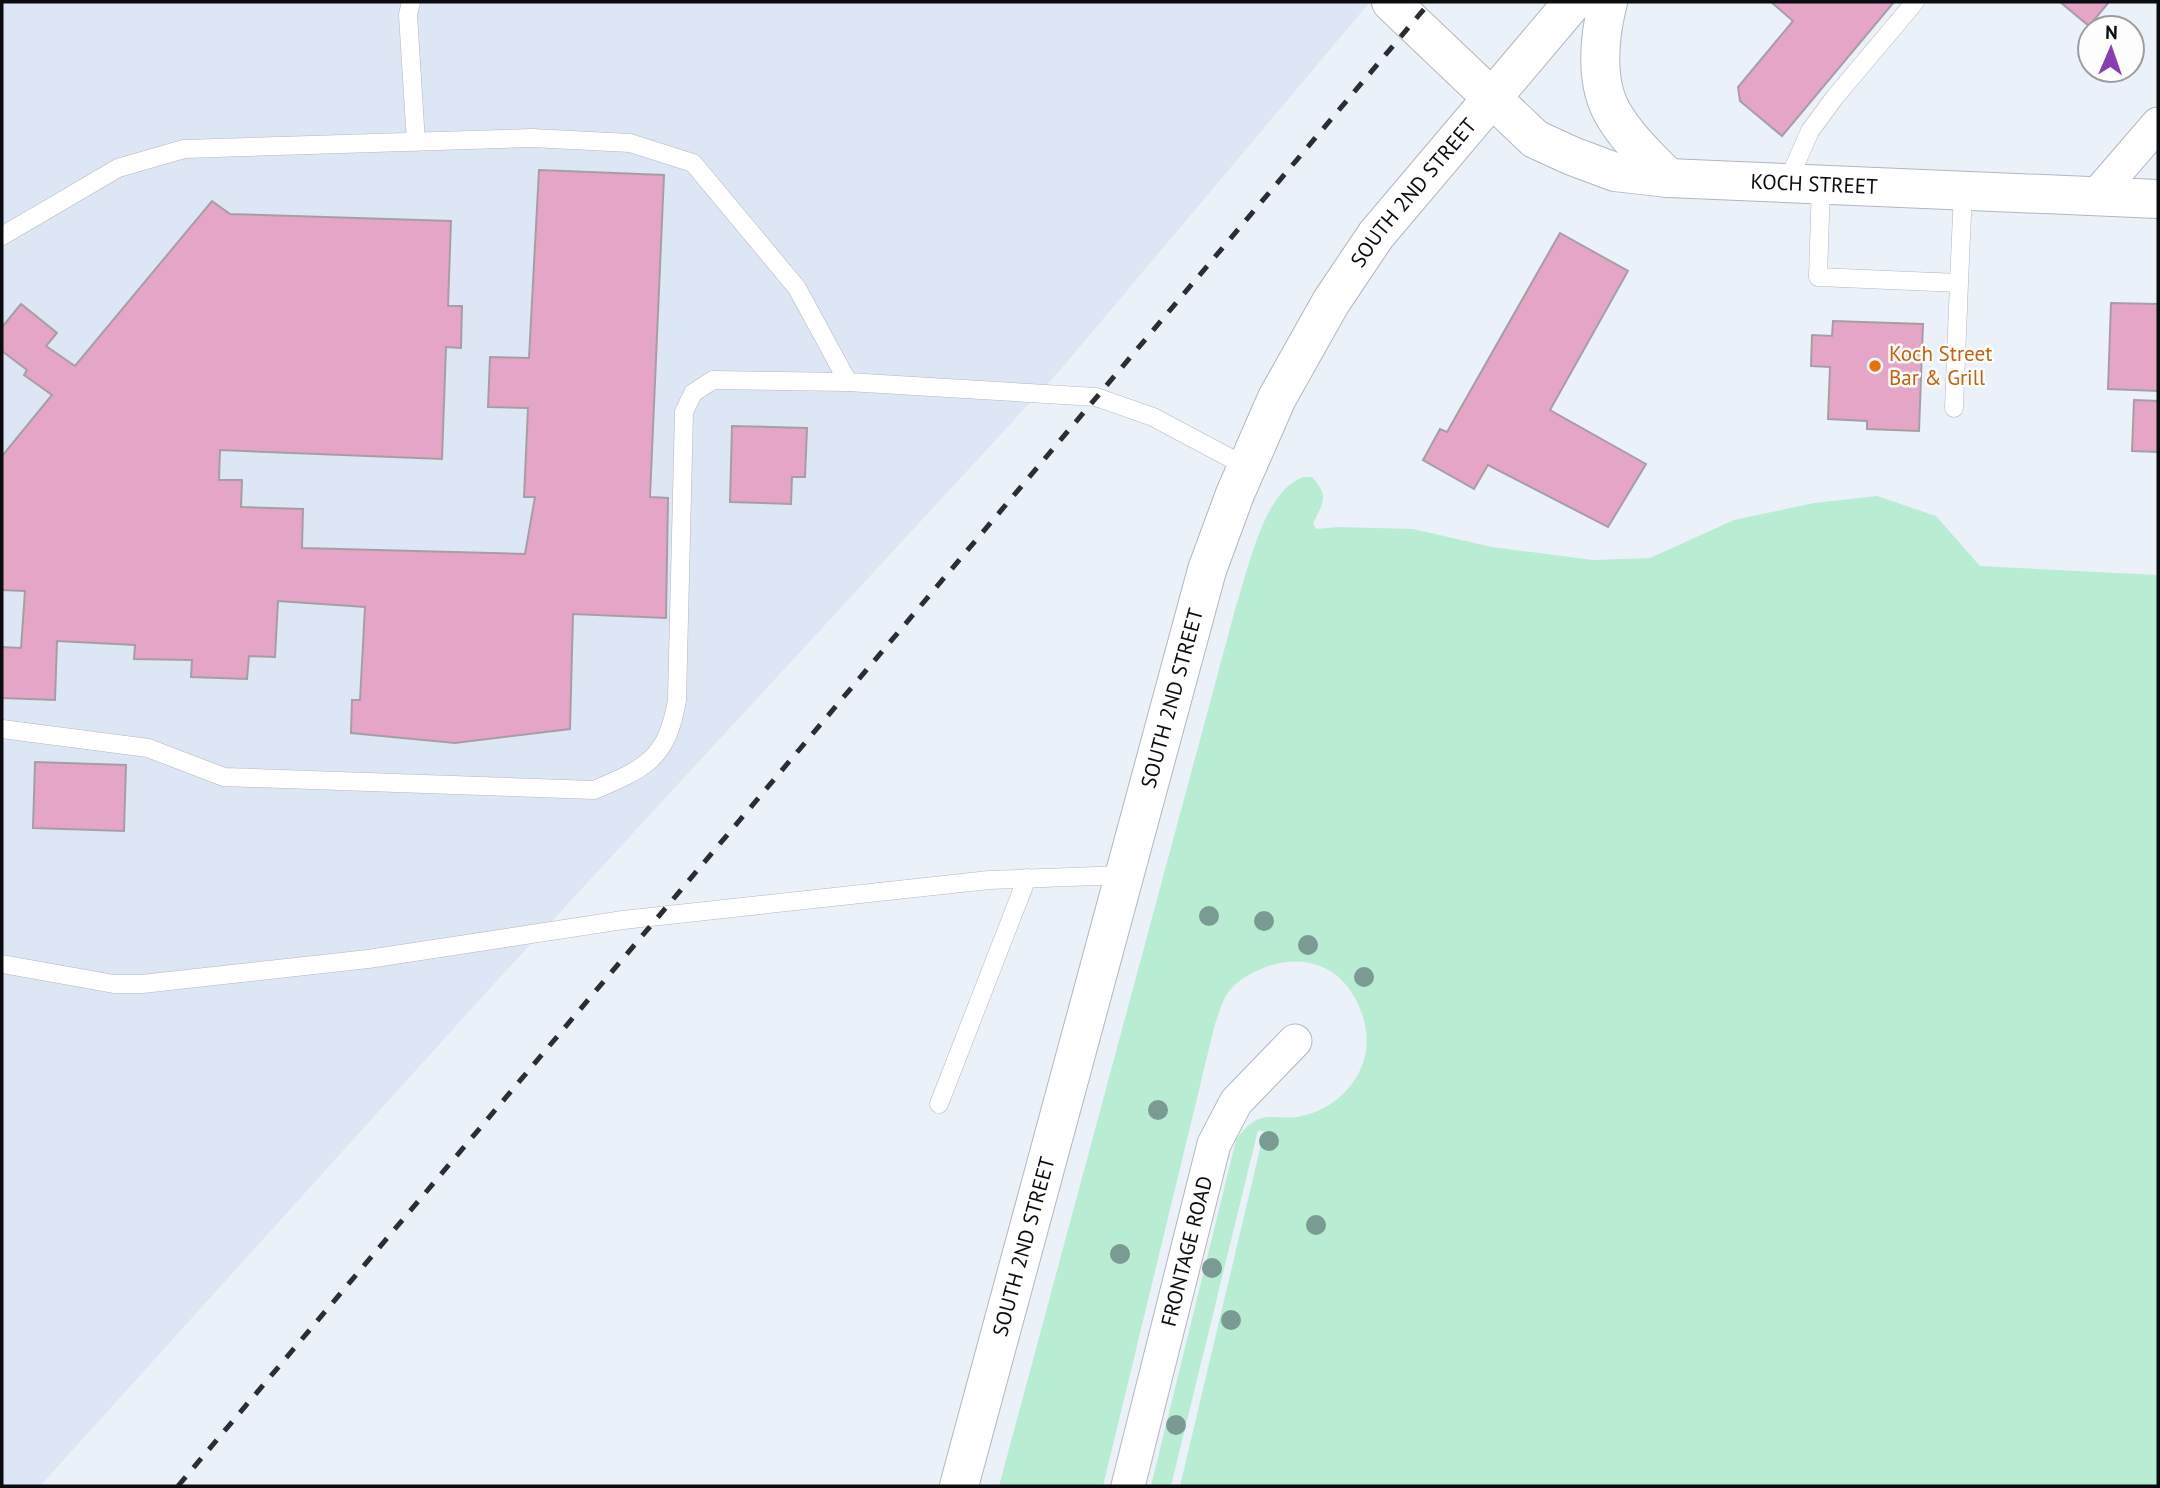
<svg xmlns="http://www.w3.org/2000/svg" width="2160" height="1488" font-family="'PT Sans',sans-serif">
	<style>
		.built { fill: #dce6f4 }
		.green { fill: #b8edd4 }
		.building { fill: #e4a5c7; stroke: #a79ea3; stroke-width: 2 }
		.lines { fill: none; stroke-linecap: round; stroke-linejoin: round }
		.service-casing { stroke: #b2b7bf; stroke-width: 19 }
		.minor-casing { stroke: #b2b7bf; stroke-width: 35 }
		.tertiary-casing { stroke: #b2b7bf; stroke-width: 40 }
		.secondary-casing { stroke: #b2b7bf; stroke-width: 40 }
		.service { stroke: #fff; stroke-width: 18 }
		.minor { stroke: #fff; stroke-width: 33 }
		.tertiary { stroke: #fff; stroke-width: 38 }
		.secondary { stroke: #fff; stroke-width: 38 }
		.rail { stroke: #2b2d31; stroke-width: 5; stroke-dasharray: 12 12; stroke-linecap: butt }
		.tree { fill: #799b93 }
		.food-dot { fill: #e8710a; stroke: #fdfdfd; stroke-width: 2.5 }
		.labels { text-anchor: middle; stroke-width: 5; stroke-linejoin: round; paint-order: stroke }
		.street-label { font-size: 21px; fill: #0a0c0f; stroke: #fdfdfd }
		.food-label { font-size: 21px; fill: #c56008; stroke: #fdfdfd; text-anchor: start }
	</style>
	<rect width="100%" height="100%" fill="#ebf1f9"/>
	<path class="built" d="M2,2H1370L1061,369L492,986L40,1486H2Z"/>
	<path class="green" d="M1303,477H1312C1329,496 1324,502 1313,523L1316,529L1338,527L1413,529L1492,547L1593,560L1650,558L1734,520L1814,503L1877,496L1936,516L1980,566L2158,575V1486H1180L1264,1132L1258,1130L1171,1486H1151L1236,1140C1242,1132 1249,1122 1259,1119C1271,1114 1285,1119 1297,1117C1340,1110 1375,1070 1365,1025C1353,972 1311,948 1261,969C1247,975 1235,982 1227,994C1221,1003 1219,1015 1215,1024L1103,1486H999L1236,606C1249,568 1263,492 1303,477Z"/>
	<path class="building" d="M1771,2H1894L1782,136L1740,101L1738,87L1793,21Z
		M2060,2H2109L2089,26Z
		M539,170L664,175L650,497L668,498L666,618L573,614L570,729L455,743L351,733L352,700H360L365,607L278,601L275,657L249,656L247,679L191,677L192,660L134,659L135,645L57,641L55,700L2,698V647L21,648L25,591L2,590V456L52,395L24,375L27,370L2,351V327L21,304L57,333L46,346L75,366L212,201L230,214L451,221L448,306H462L461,348L446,347L442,459L220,450L219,480H242L241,507L303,509L302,548L525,554L535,497H524L528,408L488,407L490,357L529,358Z
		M1560,233L1628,271L1550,410L1646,464L1608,527L1488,465L1474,489L1423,460L1440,429L1447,432Z
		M2111,303L2158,304V391L2108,389Z
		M1833,321L1923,324L1919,431L1867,429V421L1828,419L1830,367L1811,366L1812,335L1832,336Z
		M2134,400L2158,401V452L2132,451Z
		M732,426L807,428L805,477H792L791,504L730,502Z
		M35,762L126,765L124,831L33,828Z"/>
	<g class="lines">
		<defs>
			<path id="service" d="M411,2L408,15L416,142
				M1787,183L1810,131L1835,97L1915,2
				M1821,185L1818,277L1959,283L1954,408
				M2,236L118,168L184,149L532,138L630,143L693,163L797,288L848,382
				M1959,283L1963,191
				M2,729L148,748L224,777L594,790C646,768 667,759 677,700L684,412L693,393L713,380L848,382L1096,397L1153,417L1247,467
				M2,964L114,984H142L368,959L623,920L989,880L1124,875
				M939,1104L1027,878"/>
			<g id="minor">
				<path d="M2095,197L2158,124"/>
				<path id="s1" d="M1128,1486L1214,1144L1236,1102L1295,1041"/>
			</g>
			<g id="tertiary">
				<path id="s2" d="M1391,2L1535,139L1572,156L1615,172L1668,178L2158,199"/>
			</g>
			<g id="secondary">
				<path d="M1608,2C1599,37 1594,85 1615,117C1629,140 1650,159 1668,178"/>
				<path id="s3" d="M959,1486L1207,570L1235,494L1277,398L1331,302L1376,235L1573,2"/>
			</g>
		</defs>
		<use href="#service" class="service-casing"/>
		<use href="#minor" class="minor-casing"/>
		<use href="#tertiary" class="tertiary-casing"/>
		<use href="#secondary" class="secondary-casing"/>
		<use href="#service" class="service"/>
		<use href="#minor" class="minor"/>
		<use href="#tertiary" class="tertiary"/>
		<use href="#secondary" class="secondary"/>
		<path class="rail" d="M178,1486L1430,2"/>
	</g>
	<g class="tree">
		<circle cx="1209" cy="916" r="10"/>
		<circle cx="1264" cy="921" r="10"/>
		<circle cx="1308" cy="945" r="10"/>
		<circle cx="1364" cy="977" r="10"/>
		<circle cx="1158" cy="1110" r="10"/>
		<circle cx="1269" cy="1141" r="10"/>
		<circle cx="1316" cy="1225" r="10"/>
		<circle cx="1120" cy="1254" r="10"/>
		<circle cx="1212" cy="1268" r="10"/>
		<circle cx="1231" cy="1320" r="10"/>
		<circle cx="1176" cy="1425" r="10"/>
	</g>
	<circle class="food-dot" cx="1875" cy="366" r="7"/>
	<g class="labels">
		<g class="street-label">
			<text dy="7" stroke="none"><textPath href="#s2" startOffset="485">KOCH STREET</textPath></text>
			<text dy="7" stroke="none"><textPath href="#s3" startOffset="1382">SOUTH 2ND STREET</textPath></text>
			<text dy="7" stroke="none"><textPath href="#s3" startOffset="816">SOUTH 2ND STREET</textPath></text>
			<text dy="7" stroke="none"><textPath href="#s3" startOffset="248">SOUTH 2ND STREET</textPath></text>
			<text dy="7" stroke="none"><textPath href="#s1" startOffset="242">FRONTAGE ROAD</textPath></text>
		</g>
		<g class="food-label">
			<text x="1889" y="361">Koch Street<tspan x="1889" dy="24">Bar &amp; Grill</tspan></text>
		</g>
	</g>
	<rect width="2160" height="1488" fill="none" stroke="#0a0c0f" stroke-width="7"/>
	<g transform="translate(2111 49) rotate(2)"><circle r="33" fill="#fdfdfd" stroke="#9c9d9e" stroke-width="2"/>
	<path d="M0-5L12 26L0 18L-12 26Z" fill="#873eb0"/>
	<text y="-10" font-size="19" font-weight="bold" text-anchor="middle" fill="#0a0c0f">N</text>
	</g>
</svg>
